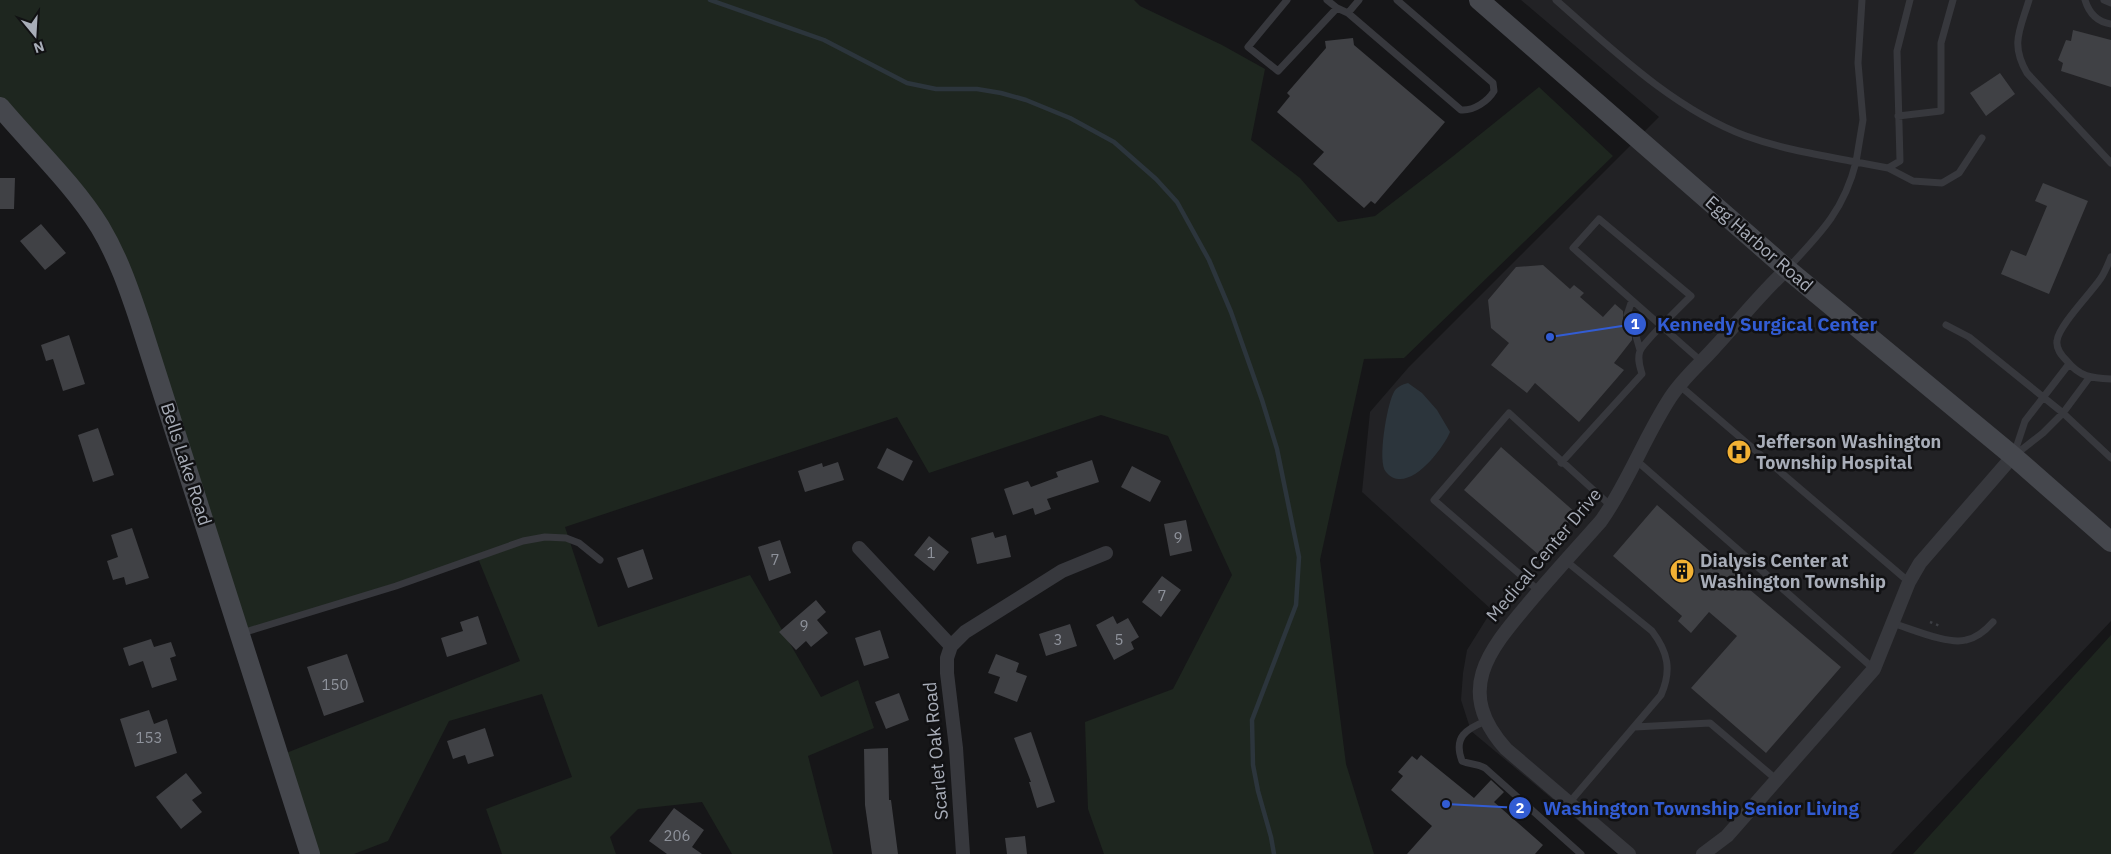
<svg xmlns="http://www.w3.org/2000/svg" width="2111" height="854" font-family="'IBM Plex Sans',sans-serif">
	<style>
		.built { fill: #222225 }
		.green { fill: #1e261f }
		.water { fill: #2c353c }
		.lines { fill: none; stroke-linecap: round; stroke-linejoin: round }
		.stream { stroke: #2c353c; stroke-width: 4.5 }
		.building { fill: #404145 }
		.path { stroke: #3d3f44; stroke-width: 2.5; stroke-dasharray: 2.5 4; stroke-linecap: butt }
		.lane { stroke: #37383d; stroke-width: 7 }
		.street { stroke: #37383d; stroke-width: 14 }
		.secondary { stroke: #45474d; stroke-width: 20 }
		.labels { text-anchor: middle; stroke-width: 5; stroke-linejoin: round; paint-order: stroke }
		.number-label { font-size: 15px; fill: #8e929b }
		.street-label { font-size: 18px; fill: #a8adb8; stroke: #111113 }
		.poi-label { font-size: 18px; font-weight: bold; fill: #a8adb8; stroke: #111113; text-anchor: start }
		.leader { fill: none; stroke: #325cd3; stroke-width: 2 }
		.callout-dot { fill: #325cd3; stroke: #111113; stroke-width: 2 }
		.mark-label { font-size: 15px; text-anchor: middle; font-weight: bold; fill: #fff }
		.callout-label { font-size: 19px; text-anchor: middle; font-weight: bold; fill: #325cd3; stroke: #111113; stroke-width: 5; stroke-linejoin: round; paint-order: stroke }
	</style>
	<rect width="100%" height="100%" fill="#161618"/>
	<path class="built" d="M1521,0H2111V621L1891,854H1618L1471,731L1461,700L1463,673L1467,650L1492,610L1362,492L1370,412L1408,368L1659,117Z"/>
	<path class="green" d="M0,0H1134L1140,6L1222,45L1265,69L1251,140L1300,178L1338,222L1375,216L1452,157L1539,87L1613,156L1404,358L1364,359L1320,560L1346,764L1374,854H1104L1088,809L1085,722L1173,689L1232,575L1168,436L1101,415L929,473L897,417L565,527L598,627L750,575L821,697L858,680L874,728L808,756L833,854H732L702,802L638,809L610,837L616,854H502L486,809L572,777L542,694L449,721L388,841L354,854H316L281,755L520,661L477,556L241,634L105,227L0,99Z
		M2111,635V854H1913Z"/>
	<path class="water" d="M1408,383L1422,393L1437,410L1450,432C1443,449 1407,497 1386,472C1377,462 1387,406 1393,394C1396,387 1401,385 1408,383Z"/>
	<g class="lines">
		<path class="stream" d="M710,0L824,40L907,83L936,89H977L1001,93L1026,100L1070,118L1114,142L1156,179L1177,202L1209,260L1231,312L1262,400L1277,449L1299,557L1296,605L1252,720L1253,765L1258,791L1271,837L1274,854"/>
	</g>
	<path class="building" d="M2073,30L2111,40V87L2061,71L2063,63L2058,60L2066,40L2071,41Z
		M1353,38L1354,45L1445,122L1375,204L1371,201L1364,208L1313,164L1324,152L1277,112L1290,96L1287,93L1326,48L1325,41Z
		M2000,73L2015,94L1986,116L1970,93Z
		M0,178H15L14,209H0Z
		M2043,183L2088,201L2049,294L2001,274L2011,250L2026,256L2047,206L2035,201Z
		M41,224L66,253L45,270L20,241Z
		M1543,265L1570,289L1574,285L1584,293L1580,297L1603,317L1615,304L1623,311V319L1628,320L1631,318L1643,328L1639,332L1635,331L1632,333V340L1614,363L1624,370L1579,422L1535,383L1527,393L1491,365L1509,343L1491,328L1488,300L1516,267Z
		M69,335L85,384L63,391L53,359L46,361L41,345Z
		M98,428L114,475L93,482L78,435Z
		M1501,447L1576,513L1539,555L1464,490Z
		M887,448L913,461L903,481L877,468Z
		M1092,460L1099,482L1047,499L1051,509L1035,515L1033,508L1013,515L1004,489L1028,481L1031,487L1058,477L1056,472Z
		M838,462L844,480L805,492L798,471L822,463L823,467Z
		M1132,466L1161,481L1150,502L1121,487Z
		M1657,505L1751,587L1749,589L1841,667L1766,753L1691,688L1737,636L1709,612L1691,633L1678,621L1682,616L1613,556Z
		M1186,520L1192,551L1170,556L1164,524Z
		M132,528L149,578L126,585L124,577L113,580L107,561L118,557L111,535Z
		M993,532L995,538L1006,535L1011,557L977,564L971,538Z
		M929,536L949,552L934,571L914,555Z
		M780,540L791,573L769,581L758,547Z
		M643,549L653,579L628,588L617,558Z
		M1162,576L1181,590L1161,617L1142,602Z
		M816,600L826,612L817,620L828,633L811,647L806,641L796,650L779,632Z
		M478,616L487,644L447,657L441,638L463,631L460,622Z
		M1113,616L1117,624L1128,618L1139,637L1131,642L1134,649L1114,660L1096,625Z
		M1070,624L1077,646L1046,656L1039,634Z
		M880,630L889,658L864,666L855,638Z
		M151,639L154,647L171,642L176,656L170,658L177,680L152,688L143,661L129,666L123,648Z
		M347,654L364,702L324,716L307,667Z
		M996,654L1019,663L1016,672L1027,676L1017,702L994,693L1000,677L988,673Z
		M899,693L909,720L886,729L875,702Z
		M149,710L154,724L167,719L177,753L135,767L120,719Z
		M485,728L494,756L468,764L465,755L453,759L447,741Z
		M1031,732L1055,802L1037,808L1029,782H1031L1014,738Z
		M888,748L889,800H891L898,854H872L865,805L864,749Z
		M1421,755L1474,798L1491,780L1504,792L1494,802L1543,845L1535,854H1407L1432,826L1391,790L1403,776L1398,772L1412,756L1417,760Z
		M186,773L202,793L192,800L202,812L181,829L156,797Z
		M674,808L704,830L692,847L702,854H667L649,841Z
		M1025,836L1027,854H1007L1005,838Z"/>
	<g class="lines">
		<path class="path" d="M1930,622L1940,626"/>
		<path class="lane" d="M1287,0L1248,47L1278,71L1337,8
			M1327,0L1337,8L1348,13L1461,110C1474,111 1488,101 1494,91L1493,83L1397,0
			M1556,0C1613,50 1674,109 1746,136C1782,149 1819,155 1856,162C1844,210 1821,233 1788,268
			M1862,0L1858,63L1863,120L1856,162L1888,168L1900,161L1897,51L1910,0
			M2029,0C2020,30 2010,44 2027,73L2111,163
			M2085,0C2089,13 2097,22 2111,24
			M2104,0L2111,3
			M1348,13L1359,0
			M1898,116L1941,111V43L1953,0
			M1888,168L1913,181L1942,183L1959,173L1982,138
			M2111,257C2108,264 2105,272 2101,278C2092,292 2058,326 2057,341C2056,349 2061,355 2067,361C2080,377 2091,378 2111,379
			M1627,315L1632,300
			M1946,325L1969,337L2063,413L2111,458
			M1636,336L1640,350
			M1679,385L1909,582
			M2014,454L2025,421L2069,364
			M2015,455L2043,433L2063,413L2089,378
			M1637,461L1874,669
			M1561,463L1642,374C1640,367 1637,359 1640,351C1643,343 1682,305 1691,296L1599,219L1573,248C1616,286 1658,323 1701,361
			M1566,561L1652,631C1668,652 1672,670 1661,695L1569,803
			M1539,591L1434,500L1509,413L1611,506
			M1892,623C1912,629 1948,645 1966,640C1976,638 1986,630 1993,622
			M242,633L396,586L523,541L545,537L566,538L579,543L600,560
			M1486,721C1466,729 1453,737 1462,761C1470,765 1477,763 1485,768L1581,854
			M1635,727L1710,723L1777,780"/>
		<path class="street" d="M859,548L951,646
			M963,854L956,748L947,673V658L951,646L965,632L1062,571L1106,553
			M1629,854L1506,749C1452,689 1491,648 1533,598C1555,572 1578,547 1601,521C1628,483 1644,438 1670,398C1682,379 1700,364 1715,347C1739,321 1761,293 1787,269
			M1703,854L1727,836L1874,669L1909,582L1920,563L2013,456"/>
		<path class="secondary" d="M1479,0L1787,269L2013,456L2111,542
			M0,107C32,145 74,185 100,227C118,257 129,289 140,322L310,854"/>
	</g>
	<defs>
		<symbol id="hospital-disc" viewBox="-11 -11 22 22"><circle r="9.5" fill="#f2b134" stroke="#111113"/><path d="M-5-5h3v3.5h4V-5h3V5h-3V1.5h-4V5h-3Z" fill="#111"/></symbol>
		<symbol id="building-disc" viewBox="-11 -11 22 22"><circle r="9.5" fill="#f2b134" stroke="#111113"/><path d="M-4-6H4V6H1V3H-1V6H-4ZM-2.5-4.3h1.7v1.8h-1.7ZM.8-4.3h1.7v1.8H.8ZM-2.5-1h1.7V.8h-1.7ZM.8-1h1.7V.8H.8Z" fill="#111"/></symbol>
	</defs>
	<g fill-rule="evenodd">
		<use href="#hospital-disc" x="1725" y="438" width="28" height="28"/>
		<use href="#building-disc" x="1668" y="557" width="28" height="28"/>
	</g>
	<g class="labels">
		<g class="number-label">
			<text x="1178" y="543">9</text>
			<text x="931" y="558">1</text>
			<text x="775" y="565">7</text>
			<text x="1162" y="601">7</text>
			<text x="804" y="631">9</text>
			<text x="1058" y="645">3</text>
			<text x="1119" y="645">5</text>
			<text x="335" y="690">150</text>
			<text x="149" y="743">153</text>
			<text x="677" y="841">206</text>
		</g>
		<g class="street-label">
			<text transform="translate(1759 244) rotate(41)" y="6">Egg Harbor Road</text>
			<text transform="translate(186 464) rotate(72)" y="6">Bells Lake Road</text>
			<text transform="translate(1544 555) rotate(-50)" y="6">Medical Center Drive</text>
			<text transform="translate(936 751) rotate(-95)" y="6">Scarlet Oak Road</text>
		</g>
		<g class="poi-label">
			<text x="1756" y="448">Jefferson Washington<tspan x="1756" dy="21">Township Hospital</tspan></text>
			<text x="1700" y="567">Dialysis Center at<tspan x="1700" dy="21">Washington Township</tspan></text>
		</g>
	</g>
	<path class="leader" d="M1550 337L1635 324M1446 804L1520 808"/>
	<g class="callout-dot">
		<circle cx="1550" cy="337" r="5"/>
		<circle cx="1446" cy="804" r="5"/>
		<circle cx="1635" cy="324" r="12"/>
		<circle cx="1520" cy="808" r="12"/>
	</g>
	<g class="mark-label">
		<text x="1635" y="329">1</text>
		<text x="1520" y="813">2</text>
	</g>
	<g class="callout-label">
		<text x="1767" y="331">Kennedy Surgical Center</text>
		<text x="1701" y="815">Washington Township Senior Living</text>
	</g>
	<g transform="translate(35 35) rotate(162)" stroke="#111113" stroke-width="4" paint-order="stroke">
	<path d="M0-4L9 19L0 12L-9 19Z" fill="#a8adb8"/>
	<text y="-8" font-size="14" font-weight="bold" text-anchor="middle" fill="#a8adb8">N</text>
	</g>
</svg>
